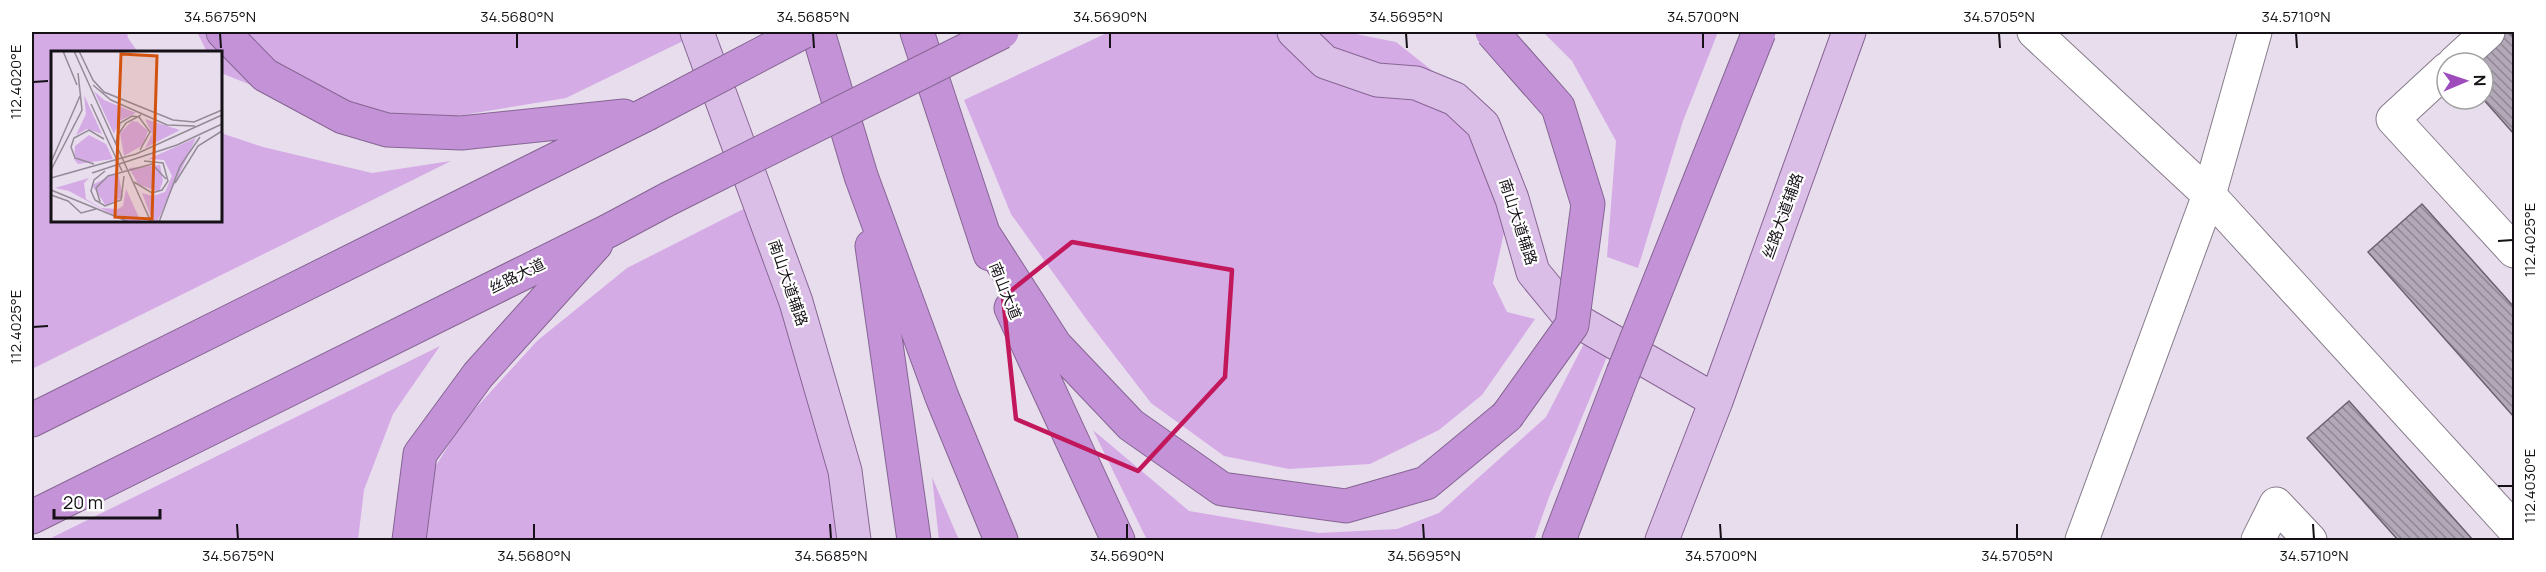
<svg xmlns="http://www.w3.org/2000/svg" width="2546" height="572" font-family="Manrope,'Noto Sans SC',sans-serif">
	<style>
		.green { fill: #d5abe6 }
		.shadow { fill: #0003 }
		.building { fill: url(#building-back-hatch); stroke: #6b616f; stroke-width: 1.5 }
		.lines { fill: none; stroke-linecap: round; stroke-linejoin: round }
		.minor-casing { stroke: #867c8a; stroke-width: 35 }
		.major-casing { stroke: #866593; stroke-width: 35 }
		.highway-casing { stroke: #866593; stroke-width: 35 }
		.minor { stroke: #fff; stroke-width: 33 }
		.major { stroke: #dbbee7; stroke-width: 33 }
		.highway { stroke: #c392d7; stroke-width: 33 }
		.highway-bridge-casing { stroke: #866593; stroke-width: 35; stroke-linecap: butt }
		.highway-bridge { stroke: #c392d7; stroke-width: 33 }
		.marked { fill: none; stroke: #c2185b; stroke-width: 4.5; stroke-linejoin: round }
		.ticks { fill: none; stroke: #151116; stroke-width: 2 }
		.labels { text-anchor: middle; stroke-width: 4.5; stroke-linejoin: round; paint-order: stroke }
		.street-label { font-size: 15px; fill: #151116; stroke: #fff }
		.inset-road { fill: none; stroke: #948b97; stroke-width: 1.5 }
		.view { fill: #d3520d; fill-opacity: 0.15; stroke: #d3520d; stroke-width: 3 }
		.inset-edge { fill: none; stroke: #151116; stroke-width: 3 }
		.neatline { fill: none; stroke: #151116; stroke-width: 2 }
		.ticks-label { font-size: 15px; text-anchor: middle; fill: #151116 }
	</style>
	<defs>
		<pattern id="building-back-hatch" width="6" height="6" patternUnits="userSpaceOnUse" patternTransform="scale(1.5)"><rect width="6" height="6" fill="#b3a8b7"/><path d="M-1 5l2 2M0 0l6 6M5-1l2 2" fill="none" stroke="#908794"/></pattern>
	</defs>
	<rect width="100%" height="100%" fill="#e8dded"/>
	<path class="green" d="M32,32H127L128,38L138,52H52V220H220L221,133L263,147L372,173L451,161L32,369Z
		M197,32H697L681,42L566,98L439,119L314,110L221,73L220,52H207Z
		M1109,32H1346L1396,42L1467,98L1509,210L1493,283L1507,312L1535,319L1482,395L1439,430L1370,464L1289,469L1224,456L1151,403L1087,320L1011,214L964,100Z
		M1543,32H1718L1683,121L1638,268L1607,257L1616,141L1572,61Z
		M773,194L849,540H409L422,488L463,422L537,341L627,268Z
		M1591,330L1616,335L1549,497L1534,540H1147L1093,430L1189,511L1319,533L1397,529L1439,513L1546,417Z
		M440,346L393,414L364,490L358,540H47Z
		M932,477L959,540H939Z"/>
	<path class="shadow" d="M2500,32H2508L2514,38V132L2483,97V63Z
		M2422,206L2514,308V414L2370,252Z
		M2362,417L2473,540H2400L2309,438Z"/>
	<path class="building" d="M2498,32H2509L2514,38V134L2483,99V63H2462Z
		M2422,204L2514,307V417L2368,252Z
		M2349,401L2473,540H2398L2307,438Z"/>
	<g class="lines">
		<defs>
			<path id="minor" d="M2034,32L2209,195L2514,529
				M2454,63L2488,32
				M2447,69L2393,119L2514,251
				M2082,540L2209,195L2255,32
				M2258,540L2276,504L2310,540"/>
			<path id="major" d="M697,32L796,302L845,471L854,540
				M1294,32L1325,62L1377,80L1416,83L1455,99L1483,125L1512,199L1533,272L1569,316L1716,401
				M1662,540L1716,401L1849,32"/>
			<path id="highway" d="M223,32L265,75L343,117L387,130L461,133L624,116
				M818,32L861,176L942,397L1001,540
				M917,32L990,254
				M983,233L1055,345L1131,425L1222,489L1346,506L1426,483L1507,416
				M872,246L914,540
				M1011,308L1118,540
				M32,420L647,114
				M32,517L608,231L668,199
				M409,540L420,454L478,375L596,244
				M1559,540L1623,373"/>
		</defs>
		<use href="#minor" class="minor-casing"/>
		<use href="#major" class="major-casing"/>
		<use href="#highway" class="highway-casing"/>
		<use href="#minor" class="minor"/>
		<use href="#major" class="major"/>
		<use href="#highway" class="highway"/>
		<defs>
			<path id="highway-bridge" d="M1492,32L1558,107L1588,204L1572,325L1507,416
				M647,114L803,32
				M668,199L1002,32
				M1623,373L1759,32"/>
		</defs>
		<use href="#highway-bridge" class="highway-bridge-casing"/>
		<use href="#highway-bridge" class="highway-bridge"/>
	</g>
	<path class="marked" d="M1072,242L1232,270L1225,377L1138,471L1016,419L1003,297Z"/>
	<path class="ticks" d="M220,33L221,48M517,33V48M813,33L814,48M1110,33V48M1406,33L1407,48M1703,33V48M1999,33L2000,48M2296,33L2297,48M33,82L48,81M2498,241L2513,240M33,327L48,326M2498,486H2513M237,524L238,539M534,524V539M830,524L831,539M1127,524V539M1423,524L1424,539M1720,524L1721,539M2017,524V539M2313,524L2314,539"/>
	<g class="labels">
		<g class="street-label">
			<text transform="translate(1783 216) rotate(-70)" y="5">丝路大道辅路</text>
			<text transform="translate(1518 222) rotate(72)" y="5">南山大道辅路</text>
			<text transform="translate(517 276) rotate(-26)" y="5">丝路大道</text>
			<text transform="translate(788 283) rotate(71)" y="5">南山大道辅路</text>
			<text transform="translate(1005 291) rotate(68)" y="5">南山大道</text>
		</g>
	</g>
	<g transform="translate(51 51)">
		<rect width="171" height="171" fill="#e8dded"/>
		<path d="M43,40L53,49L85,62L68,70L63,83ZM33,44L51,83L36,78L25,84L35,63ZM94,68L129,79L94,97L101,83ZM81,70L87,71L97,80L92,94L73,105L69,82ZM38,84L55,93L62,108L27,113L23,108L24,95ZM145,87L106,171H102L91,142L102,145L114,141L121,125L113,109L97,108ZM109,114L112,130L108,141L87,133L78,117ZM67,121L72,146L55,155L41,134ZM38,127L33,132L35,148L50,157L67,158L72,155L75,138L90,171H75L18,140L4,137Z" fill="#d5abe6"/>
		<path class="inset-road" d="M12,0L26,34M23,0L100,171M28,0L42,29L53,41L122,69L143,71L171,59M42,34L60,49L116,74L144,75M40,53L71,120M66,85L75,72L90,64M65,92L69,72L81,65L88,66L99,81L89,99M1,109L29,45M43,113L24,107L20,96L23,87L38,79L53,88M0,119L31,59L27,22M54,120L43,129L40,140L44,149L54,155L70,149L73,125M41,122L126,94L171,73M0,127L85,103L171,64M83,131L101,142L111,139L117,130L112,112L93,110M124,132L147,95L171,80M0,139L78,171M0,144L17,150L30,162L45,158M49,151L45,137L57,125L101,113L115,128M108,171L129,115L149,86"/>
		<path class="view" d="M70,3L106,5L101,168L64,166Z"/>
		<rect width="171" height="171" class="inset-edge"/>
	</g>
	<rect width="2546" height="572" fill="none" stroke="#ffffff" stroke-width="66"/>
	<g transform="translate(2465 81) rotate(88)"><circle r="28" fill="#ffffff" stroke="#a1a0a2" stroke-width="1.5"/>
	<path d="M0-4.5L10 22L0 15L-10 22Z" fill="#9e4cbc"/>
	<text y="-9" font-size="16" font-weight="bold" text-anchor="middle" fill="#151116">N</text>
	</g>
	<path d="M54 509v9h106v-9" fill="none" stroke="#151116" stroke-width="3"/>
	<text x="63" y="509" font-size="18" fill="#151116" stroke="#ffffff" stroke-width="4.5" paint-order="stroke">20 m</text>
	<rect x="33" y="33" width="2480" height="506" class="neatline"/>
	<g class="ticks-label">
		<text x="220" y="22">34.5675°N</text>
		<text x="517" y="22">34.5680°N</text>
		<text x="813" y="22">34.5685°N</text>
		<text x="1110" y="22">34.5690°N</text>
		<text x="1406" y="22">34.5695°N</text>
		<text x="1703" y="22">34.5700°N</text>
		<text x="1999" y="22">34.5705°N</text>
		<text x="2296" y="22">34.5710°N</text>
		<text transform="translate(16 82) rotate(-90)" y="5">112.4020°E</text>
		<text transform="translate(2530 240) rotate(-90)" y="5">112.4025°E</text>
		<text transform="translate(16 327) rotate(-90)" y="5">112.4025°E</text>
		<text transform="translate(2530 486) rotate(-90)" y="5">112.4030°E</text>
		<text x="238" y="561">34.5675°N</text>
		<text x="534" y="561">34.5680°N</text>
		<text x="831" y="561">34.5685°N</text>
		<text x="1127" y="561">34.5690°N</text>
		<text x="1424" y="561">34.5695°N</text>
		<text x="1721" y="561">34.5700°N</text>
		<text x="2017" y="561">34.5705°N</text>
		<text x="2314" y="561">34.5710°N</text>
	</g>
</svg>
